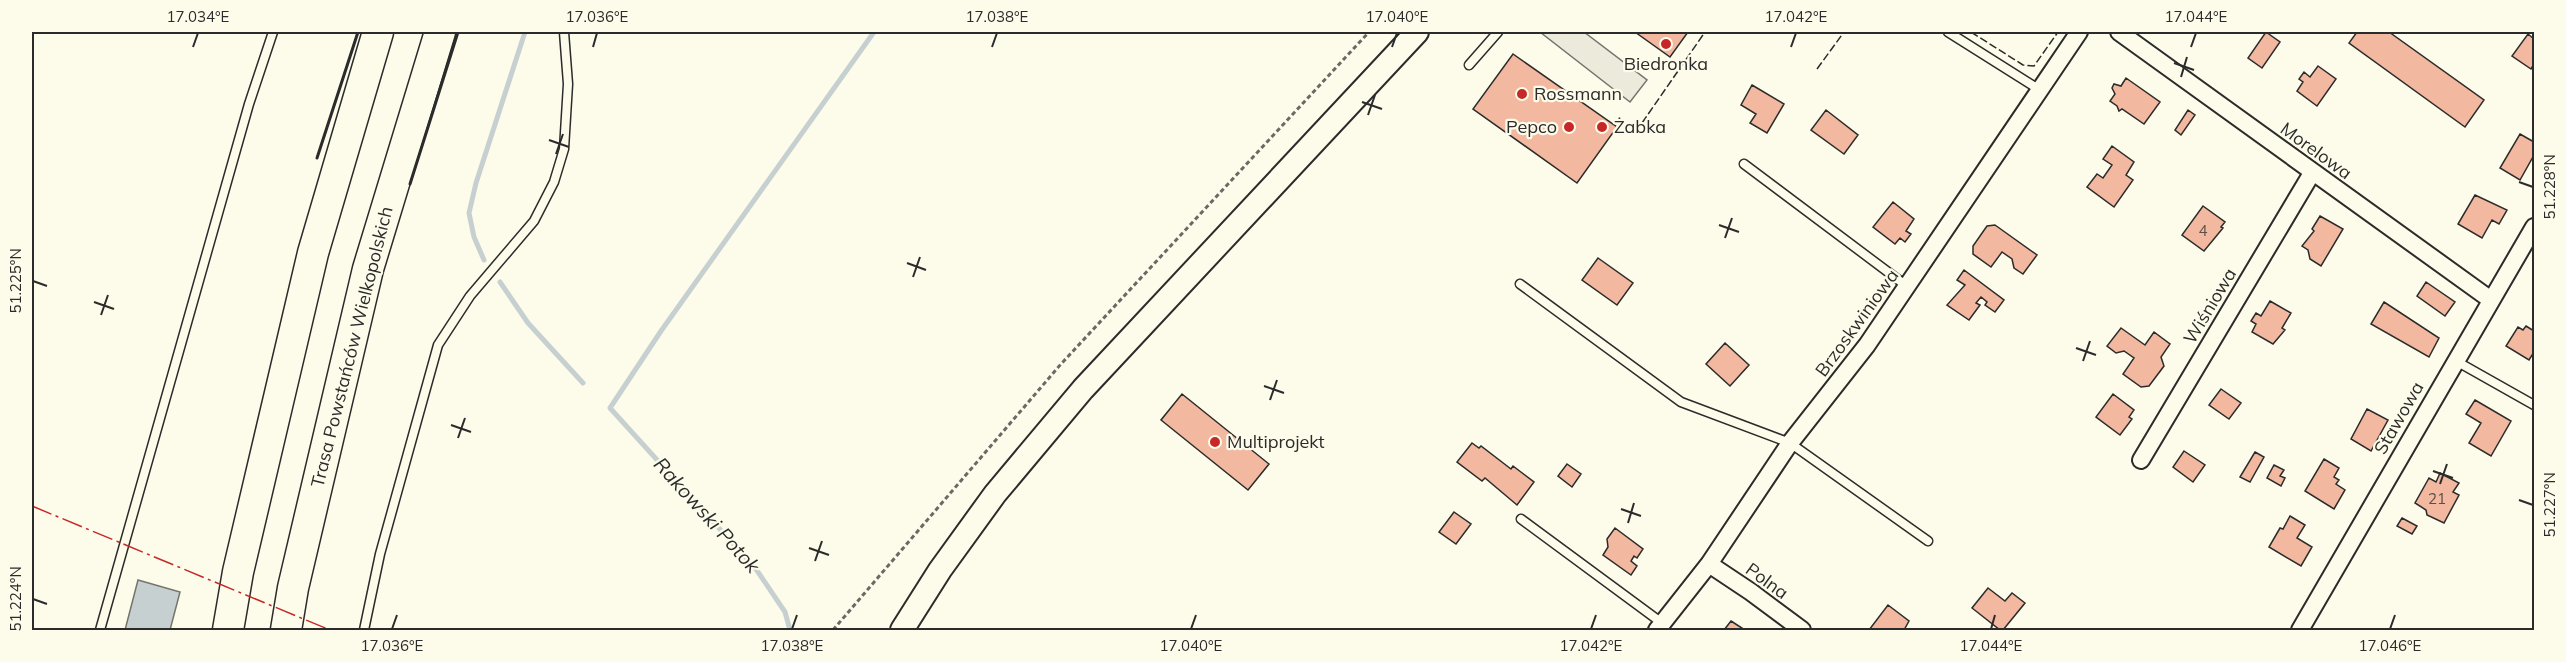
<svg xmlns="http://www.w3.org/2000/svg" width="2566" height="662" font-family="Mulish,sans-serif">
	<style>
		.parking { fill: #eceadb; stroke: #74746e; stroke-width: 1.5 }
		.water { fill: #c7d0d0; stroke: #74746e; stroke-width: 1.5 }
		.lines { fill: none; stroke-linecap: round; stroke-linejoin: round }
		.stream { stroke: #c7d0d0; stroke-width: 5 }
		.building { fill: #f2b8a0; stroke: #2b2b2b; stroke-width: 1.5 }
		.lane-casing { stroke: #2b2b2b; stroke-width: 11 }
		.street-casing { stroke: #2b2b2b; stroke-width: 20 }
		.secondary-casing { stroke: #2b2b2b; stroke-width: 26 }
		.highway-casing { stroke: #2b2b2b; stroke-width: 33 }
		.path { stroke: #6a6964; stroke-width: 3; stroke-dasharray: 4.5 3; stroke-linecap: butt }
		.lane { stroke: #fdfbea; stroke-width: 8 }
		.street { stroke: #fdfbea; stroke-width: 16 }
		.secondary { stroke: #fdfbea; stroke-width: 22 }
		.highway { stroke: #fdfbea; stroke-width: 30 }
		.fence { stroke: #2b2b2b; stroke-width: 1.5; stroke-dasharray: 8 3; stroke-linecap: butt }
		.wall { stroke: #2b2b2b; stroke-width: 3 }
		.power { stroke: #c62828; stroke-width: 1.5; stroke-dasharray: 21 4.5 3 4.5; stroke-linecap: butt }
		.ticks { fill: none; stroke: #2b2b2b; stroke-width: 2 }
		.poi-dot { fill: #c62828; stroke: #fdfbea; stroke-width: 2 }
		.labels { text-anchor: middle; stroke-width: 4.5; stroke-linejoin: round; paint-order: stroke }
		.number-label { font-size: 15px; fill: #5d4e48 }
		.poi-label { font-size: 18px; fill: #2b2b2b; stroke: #fdfbea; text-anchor: start }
		.street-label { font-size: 18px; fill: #2b2b2b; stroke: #fdfbea }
		.water-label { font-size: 20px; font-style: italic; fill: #2b2b2b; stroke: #fdfbea }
		.neatline { fill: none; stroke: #2b2b2b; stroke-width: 2 }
		.ticks-label { font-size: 15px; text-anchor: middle; fill: #2b2b2b }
	</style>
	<rect width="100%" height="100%" fill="#fdfbea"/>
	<path class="parking" d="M1540,32H1584L1647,80L1630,102Z"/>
	<path class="water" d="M138,580L180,592L170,630H125Z"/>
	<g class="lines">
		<path class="stream" d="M484,260L474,237L469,213L476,183L525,32
			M500,282L528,323L583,383
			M790,630L785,612L756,569L610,408L661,331L874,32"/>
	</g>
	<path class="building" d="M1635,32H1688L1670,57Z
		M2266,32L2280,42L2262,68L2248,58Z
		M2357,32H2389L2484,100L2465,127L2349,43Z
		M2528,34L2534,39V64L2531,69L2512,56Z
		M1513,54L1617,127L1577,183L1473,109Z
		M2318,66L2336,79L2317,106L2297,91L2303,82L2299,79L2304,72L2310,77Z
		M2126,78L2160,102L2144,124L2122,109L2119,111L2117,106L2110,101L2115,94L2112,88L2114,84L2121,86Z
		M1752,85L1784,104L1767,133L1750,123L1756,114L1741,105Z
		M1826,110L1858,135L1844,154L1811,130Z
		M2188,110L2195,115L2181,135L2175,130Z
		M2520,134L2534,142V155L2520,180L2500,168Z
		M2112,146L2134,162L2126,175L2133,180L2114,207L2087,187L2097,174L2103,178L2112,165L2103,159Z
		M2475,195L2507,210L2499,224L2492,220L2482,238L2458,224Z
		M1893,202L1914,219L1906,231L1911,234L1905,242L1900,238L1895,244L1873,227Z
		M2203,206L2225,222L2221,227L2223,228L2204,251L2182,235Z
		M2320,216L2343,229L2321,266L2310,259L2308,250L2302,246L2314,231L2312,229Z
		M1995,225L2037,255L2023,274L2014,268L2012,259L2002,252L1991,267L1973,254V246L1987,226Z
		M1598,258L1633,283L1617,305L1582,280Z
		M1964,270L2004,300L1995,312L1985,305L1987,302L1981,297L1976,303L1980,305L1969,320L1947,305L1965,285L1957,280Z
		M2426,282L2455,302L2445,316L2417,296Z
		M2270,301L2291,313L2282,328L2285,330L2273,344L2252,332L2256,324L2251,321L2256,313L2261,316Z
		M2384,302L2439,338L2429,357L2371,324Z
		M2526,326L2534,331V352L2529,360L2506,346L2518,327L2523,330Z
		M2121,328L2145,345L2154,332L2170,344L2161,357L2164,366L2149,386L2141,387L2123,374L2134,358L2124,351L2116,353L2107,346Z
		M1725,343L1749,365L1730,386L1706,364Z
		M2221,389L2241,403L2229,419L2209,405Z
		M1182,394L1269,464L1248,490L1161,420Z
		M2113,394L2134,410L2129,417L2132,419L2120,435L2096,417Z
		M2475,400L2511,421L2491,456L2469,443L2481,423L2466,414Z
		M2367,409L2388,420L2371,451L2351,439Z
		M1472,443L1479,448L1481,446L1511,469L1513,466L1534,482L1517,505L1485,478L1482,481L1457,462Z
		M2184,451L2205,465L2193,482L2173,467Z
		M2255,452L2264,457L2250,482L2240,477Z
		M2324,459L2339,468L2334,477L2339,480L2336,484L2345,490L2334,509L2305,491Z
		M1567,464L1581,474L1572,487L1558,476Z
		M2274,465L2284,470L2280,476L2285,478L2281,486L2267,478Z
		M2440,473L2459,483L2453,492L2459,495L2444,523L2427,515L2426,510L2415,503L2429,478L2436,482Z
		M1454,512L1471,524L1456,544L1439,532Z
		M2290,516L2305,525L2297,538L2312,547L2301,566L2269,547L2280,528L2283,529Z
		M2402,518L2417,526L2412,534L2397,526Z
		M1615,528L1643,549L1637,558L1634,556L1631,561L1637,566L1631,575L1603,555L1608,547L1607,539Z
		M1988,588L2005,601L2012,593L2025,603L2003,630H2000L1972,608Z
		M1888,605L1909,621L1904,630H1869Z
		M1731,621L1745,630H1724Z"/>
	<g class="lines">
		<defs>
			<path id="lane" d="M1948,32L2040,90
				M1469,65L1498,32
				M1744,164L1908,287
				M1520,284L1681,402L1790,443L1928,541
				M2456,361L2534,405
				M1521,519L1662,623
				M100,630L249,104L273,32
				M364,630L380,554L438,345L470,296L534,221L554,182L564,149L568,84L564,32"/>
			<path id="street" d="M2119,32L2491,300
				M2141,460L2312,173
				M1709,564L1751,592L1802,630
				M1657,630L1709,564L1790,443L1867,345L2079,32
				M2300,630L2534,227"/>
			<path id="secondary" d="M902,630L940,570L995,494L1083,389L1417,32"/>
			<path id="highway" d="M228,630L238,572L313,253L378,32
				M286,630L293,588L368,269L440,32"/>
		</defs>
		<use href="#lane" class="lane-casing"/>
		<use href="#street" class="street-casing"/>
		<use href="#secondary" class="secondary-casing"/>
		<use href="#highway" class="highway-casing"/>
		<path class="path" d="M833,630L1061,364L1369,32"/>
		<use href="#lane" class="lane"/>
		<use href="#street" class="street"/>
		<use href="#secondary" class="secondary"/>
		<use href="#highway" class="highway"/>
		<path class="fence" d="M1971,32L2023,65L2034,66L2058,32
			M1817,69L1844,32
			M1642,123L1705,32"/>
		<path class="wall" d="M317,158L358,32
			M410,184L458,32"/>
		<path class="power" d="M32,506L330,630"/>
	</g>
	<path class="ticks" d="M193,47L198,33M593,47L597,33M992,47L997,33M1392,47L1397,33M1791,47L1796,33M2191,47L2196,33M2174,63L2194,70M2181,77L2187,57M1362,102L1382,109M1368,115L1375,95M549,140L569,147M556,154L563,134M2519,182L2533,187M1719,225L1739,232M1725,238L1732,218M907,263L926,270M913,277L920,257M33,281L47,286M94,302L114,309M101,315L108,295M2076,348L2096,355M2083,361L2090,341M1264,386L1284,393M1270,400L1277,380M451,425L471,432M458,438L465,418M2433,471L2453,478M2440,484L2447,464M2519,500L2533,505M1621,509L1641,516M1628,523L1634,503M809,548L829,555M815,561L822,541M33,599L47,604M392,629L397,615M792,629L797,615M1191,629L1196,615M1591,629L1596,615M1991,629L1995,615M2390,629L2395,615"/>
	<g class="poi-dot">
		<circle cx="1666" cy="44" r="6"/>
		<circle cx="1522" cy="94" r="6"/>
		<circle cx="1569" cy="127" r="6"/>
		<circle cx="1602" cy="127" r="6"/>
		<circle cx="1215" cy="442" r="6"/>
	</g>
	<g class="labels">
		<g class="number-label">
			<text x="2203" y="236">4</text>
			<text x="2437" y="504">21</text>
		</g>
		<g class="poi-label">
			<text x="1666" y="70" text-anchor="middle">Biedronka</text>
			<text x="1534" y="100">Rossmann</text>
			<text x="1557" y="133" text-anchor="end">Pepco</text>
			<text x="1614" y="133">Żabka</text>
			<text x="1227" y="448">Multiprojekt</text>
		</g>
		<g class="street-label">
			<text transform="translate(2316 151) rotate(36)" y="6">Morelowa</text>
			<text transform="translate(2210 306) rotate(-59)" y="6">Wiśniowa</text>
			<text transform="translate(1857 323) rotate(-54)" y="6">Brzoskwiniowa</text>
			<text transform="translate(352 347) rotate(-76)" y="6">Trasa Powstańców Wielkopolskich</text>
			<text transform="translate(2399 418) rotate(-60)" y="6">Stawowa</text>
			<text transform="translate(1767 581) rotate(36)" y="6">Polna</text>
		</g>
		<g class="water-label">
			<text transform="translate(707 515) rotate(48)" y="7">Rakowski Potok</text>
		</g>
	</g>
	<rect width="2566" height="662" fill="none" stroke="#fdfbea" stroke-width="66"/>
	<rect x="33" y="33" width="2500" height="596" class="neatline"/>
	<g class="ticks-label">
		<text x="198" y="22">17.034°E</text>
		<text x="597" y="22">17.036°E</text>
		<text x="997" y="22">17.038°E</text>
		<text x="1397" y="22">17.040°E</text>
		<text x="1796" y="22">17.042°E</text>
		<text x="2196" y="22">17.044°E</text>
		<text transform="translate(2550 187) rotate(-90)" y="5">51.228°N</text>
		<text transform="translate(16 281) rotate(-90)" y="5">51.225°N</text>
		<text transform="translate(2550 505) rotate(-90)" y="5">51.227°N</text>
		<text transform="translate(16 599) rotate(-90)" y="5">51.224°N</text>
		<text x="392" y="651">17.036°E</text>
		<text x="792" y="651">17.038°E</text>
		<text x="1191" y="651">17.040°E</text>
		<text x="1591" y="651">17.042°E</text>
		<text x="1991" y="651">17.044°E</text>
		<text x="2390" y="651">17.046°E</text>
	</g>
</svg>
